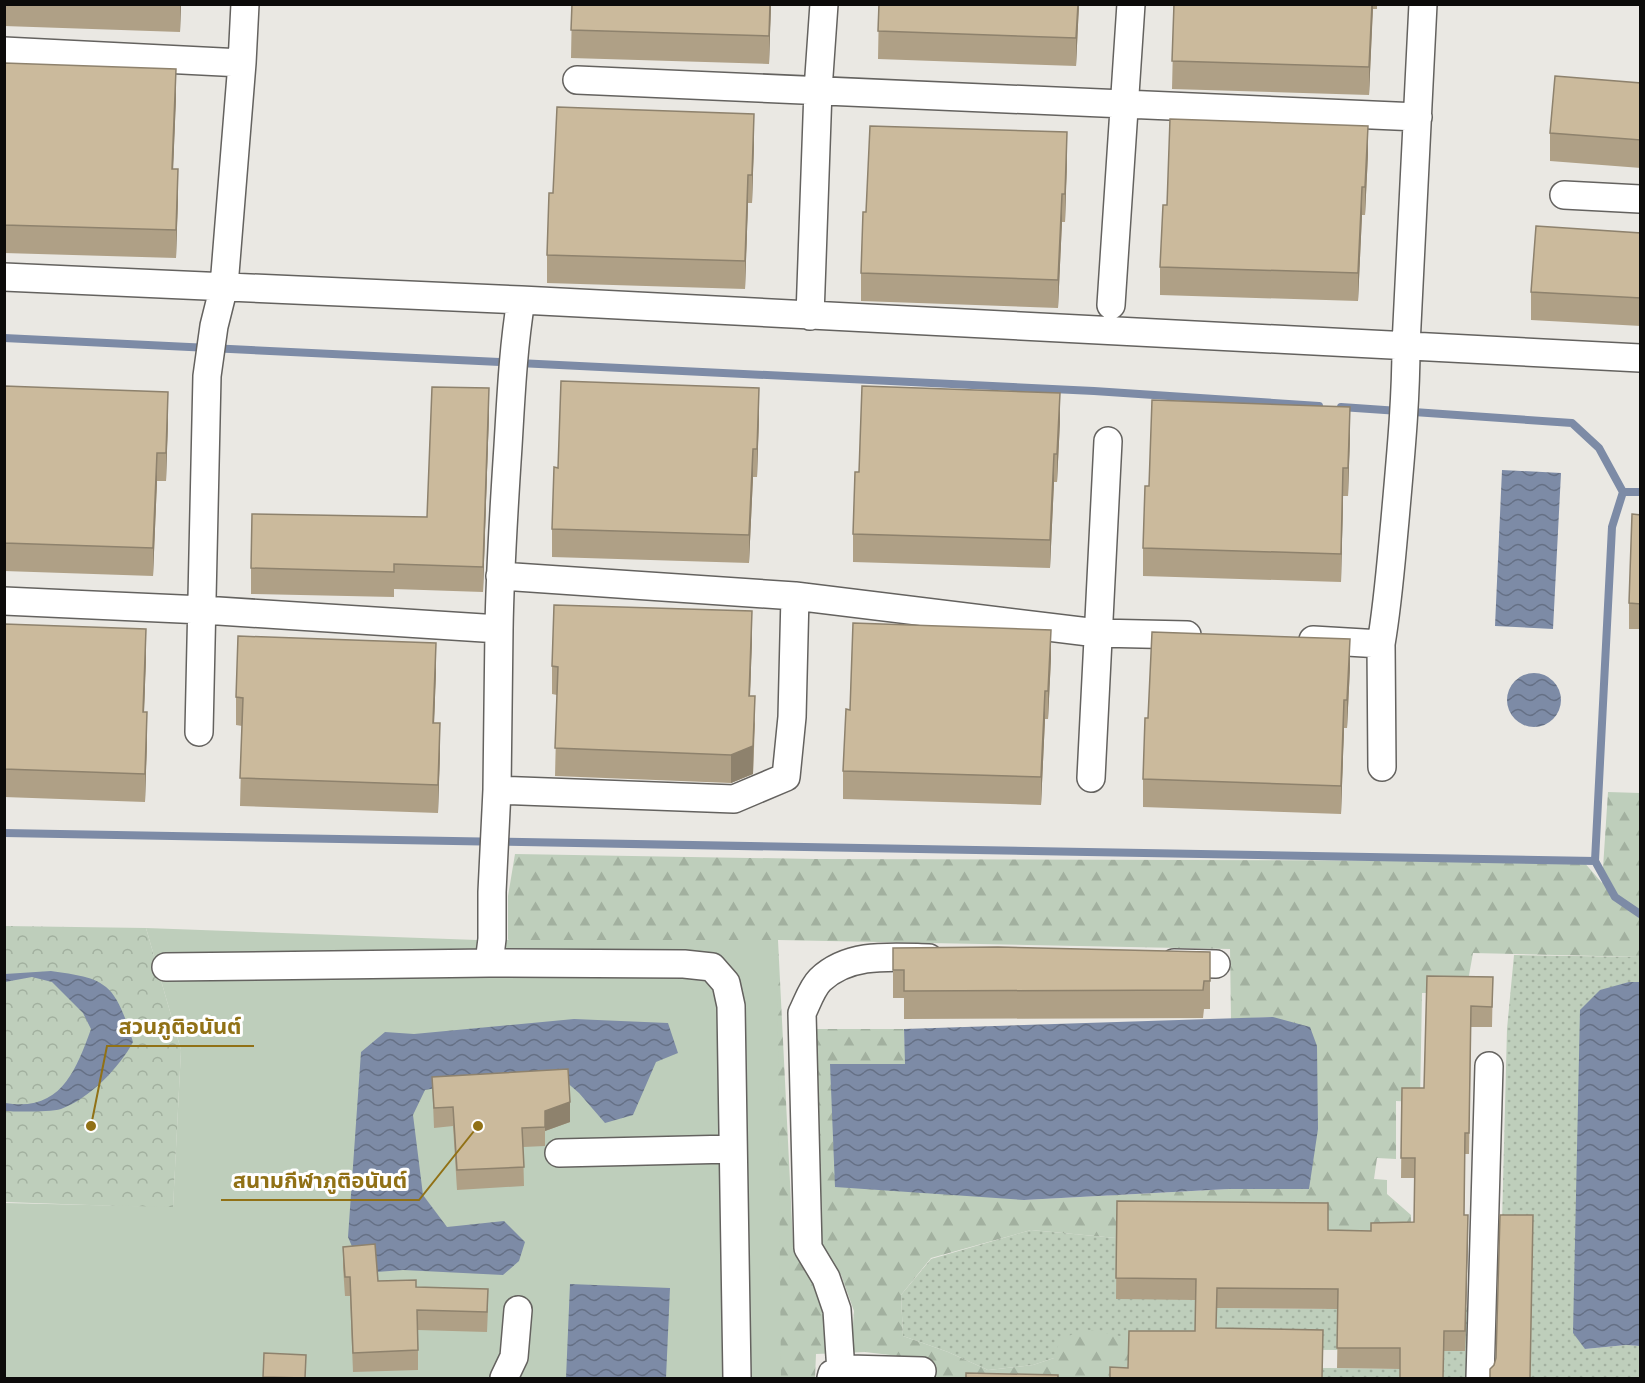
<svg xmlns="http://www.w3.org/2000/svg" width="1645" height="1383" font-family="Jost,'Noto Sans Thai',sans-serif">
	<style>
		.grass { fill: url(#grass-dots) }
		.forest { fill: url(#forest-firs); fill-rule: evenodd }
		.park { fill: url(#park-crowns) }
		.garden { fill: #becebb }
		.water { fill: url(#water-waves) }
		.lines { fill: none; stroke-linecap: round; stroke-linejoin: round }
		.stream { stroke: #7d8ba6; stroke-width: 8 }
		.minor-casing { stroke: #64625f; stroke-width: 30 }
		.minor { stroke: #fff; stroke-width: 27 }
		.wall { fill: #afa086 }
		.shaded-wall { fill: #8e826d }
		.building { fill: #cbba9c; stroke: #8e826d; stroke-width: 1.5 }
		.leader { fill: none; stroke: #917116; stroke-width: 2 }
		.callout-dot { fill: #917116; stroke: #fff; stroke-width: 2 }
		.callout-label { font-size: 22px; text-anchor: middle; font-weight: bold; fill: #917116; stroke: #fff; stroke-width: 6; stroke-linejoin: round; paint-order: stroke }
	</style>
	<defs>
		<pattern id="grass-dots" width="8" height="8" patternUnits="userSpaceOnUse" patternTransform="scale(1.5)"><rect width="8" height="8" fill="#becebb"/><path d="M2 2h.1M6 6h.1" fill="none" stroke="#a2b09f" stroke-width="1.8" stroke-linecap="round"/></pattern>
		<pattern id="forest-firs" width="22" height="20" patternUnits="userSpaceOnUse" patternTransform="scale(1.5)"><rect width="22" height="20" fill="#becebb"/><path d="M5 1l3.5 6h-7zM16 11l3.5 6h-7z" fill="#a2b09f"/></pattern>
		<pattern id="park-crowns" width="20" height="18" patternUnits="userSpaceOnUse" patternTransform="scale(1.5)"><rect width="20" height="18" fill="#becebb"/><path d="M2 6a3 3 0 1 1 6 0M12 15a3 3 0 1 1 6 0" fill="none" stroke="#a2b09f"/></pattern>
		<pattern id="water-waves" width="16" height="10" patternUnits="userSpaceOnUse" patternTransform="scale(1.5)"><rect width="16" height="10" fill="#7d8ba6"/><path d="M0 5q4-4 8 0t8 0" fill="none" stroke="#657085"/></pattern>
	</defs>
	<rect width="100%" height="100%" fill="#eae8e3"/>
	<path class="grass" d="M1514,955L1640,957V982H1629L1585,1349L1626,1345L1640,1346V1378H1498L1507,1029Z
		M1031,1230L1116,1238L1196,1300L1195,1352L1054,1358L1033,1365L988,1370L948,1352L903,1336L901,1295L931,1259Z
		M1339,1290L1338,1350L1216,1349L1217,1308L1326,1309Z
		M1459,1307L1474,1308L1470,1378H1229V1367L1441,1369L1442,1351H1458Z"/>
	<path class="forest" d="M1608,792L1640,793V957L1473,953L1466,992L1422,993L1420,1102L1396,1101V1159L1377,1158L1374,1179L1387,1180V1194L1411,1215L1410,1270L1328,1251V1223L1116,1238L1031,1230L931,1258L901,1295L903,1336L948,1352L988,1370L1033,1365L1054,1358L1060,1340L1084,1329L1140,1340L1187,1378H929L915,1358L865,1352L816,1354L815,1378H748L508,939V896L515,854L815,859L1583,861L1602,883ZM778,940L1230,949L1231,1019L1273,1017L1309,1188L1229,1189L1024,1200L906,1064L904,1029H815L822,1245L841,1275L854,1311L852,1336L827,1311L793,1242Z"/>
	<path class="park" d="M5,926L146,928L181,1050L173,1208L5,1202Z"/>
	<path class="garden" d="M146,928L477,940H777L781,1378H5V1203L173,1207L181,1050Z"/>
	<path class="water" d="M1502,470L1561,473L1553,629L1495,626Z
		M1507 700a27 27 0 1 1 54 0a27 27 0 1 1-54 0Z
		M51,971C68,974 92,975 106,987C120,998 128,1026 133,1042C120,1067 89,1099 61,1109C51,1112 16,1112 5,1111V1103C60,1112 75,1073 91,1029L83,1013L52,982L32,977L5,982V974Z
		M1629,982H1640V1346L1626,1345L1585,1349L1573,1333L1580,1010L1600,990Z
		M1273,1017L1310,1027L1317,1046L1318,1129L1309,1189H1229L1024,1200L835,1187L830,1064H905L904,1029Z
		M574,1019L668,1023L678,1053L656,1062L633,1115L605,1123L579,1093L556,1073L499,1077L425,1090L413,1115L423,1195L447,1227L504,1221L525,1242L519,1261L503,1275L403,1270L363,1273L348,1237L361,1052L385,1032L414,1034Z
		M570,1284L670,1288L666,1378H566Z"/>
	<g class="lines">
		<path class="stream" d="M4,338L1094,391L1319,406
			M1341,407L1572,423L1599,448L1623,492H1640
			M4,833L1595,861L1615,897L1640,914
			M1595,861L1612,527L1623,492"/>
		<defs>
			<path id="minor" d="M4,51L242,63
				M577,80L1418,117
				M1564,195L1640,199
				M4,277L521,300L1640,358
				M1111,305L1131,4
				M810,316L818,90L824,4
				M500,576L795,596L1097,633L1187,635
				M4,601L203,610L499,629C500,568 504,507 508,446C511,397 513,349 521,300
				M499,629L497,790L734,799L786,777L792,717L795,596
				M1313,640L1381,644C1388,603 1391,562 1395,520C1400,462 1406,404 1406,345L1423,4
				M1381,644L1382,767
				M199,732L207,376L214,326L224,286L242,63L245,4
				M1091,778L1108,441
				M489,963L492,939V892L497,790
				M1174,963L1216,964
				M166,967L489,963L684,964L712,967L726,983L731,1006L737,1378
				M559,1153L733,1149
				M841,1372L837,1310L826,1278L808,1248L802,1013C807,1003 812,988 820,980C849,952 892,957 929,958
				M504,1378L514,1357L518,1310
				M831,1378L832,1374L849,1369L922,1371
				M1480,1378L1489,1066"/>
		</defs>
		<use href="#minor" class="minor-casing"/>
		<use href="#minor" class="minor"/>
	</g>
	<path class="wall" d="M4,4H181L180,32L4,26Z
		M572,4H771L769,64L571,58Z
		M879,4H1079L1076,66L878,59Z
		M1174,4H1377V9H1373L1369,95L1172,89Z
		M4,63L176,97L173,169L178,197L176,258L4,253Z
		M1641,83V168L1550,161V133Z
		M754,142L752,203H748L745,289L547,283V255L553,193Z
		M1368,154L1365,215H1362L1358,301L1160,295V267L1167,205Z
		M1067,160L1065,222H1062L1058,308L861,301V273L866,212Z
		M1641,233V326L1531,320V292Z
		M4,386L168,420L166,481H157L153,576L4,571Z
		M489,413L483,592L394,589V597L251,594V568L427,517Z
		M759,416L757,477H753L749,563L552,557V529L558,468Z
		M1060,421L1057,482H1054L1050,568L853,562V534L859,472Z
		M1350,435L1348,496H1343L1341,582L1143,576V548L1149,486Z
		M1641,515V629H1629V603Z
		M4,624L146,657L144,712L147,740L145,802L4,797Z
		M752,639L750,696L755,724L753,774L731,783L555,776L557,695L552,694V666Z
		M1051,658L1048,719H1045L1041,805L843,799V771L850,710Z
		M1350,667L1347,728H1344L1341,814L1143,807V779L1148,718Z
		M436,671L434,723L440,751L438,813L240,806L242,726L236,725V697Z
		M893,948L1210,952V1009H1204L1203,1018L904,1019V998H893Z
		M1427,976L1493,977L1492,1027H1471L1469,1154H1465L1464,1215L1468,1235L1465,1351H1444L1400,1369L1337,1368L1338,1309L1217,1308L1216,1328L1128,1368L1195,1331L1196,1300L1116,1299L1117,1201L1328,1230L1371,1231L1414,1222L1415,1178H1401L1402,1088H1424Z
		M432,1077L570,1122L545,1131V1146L523,1147L524,1186L457,1190L453,1126L434,1128Z
		M343,1247L378,1281L416,1287L488,1308L487,1332L418,1330V1370L353,1372L350,1296H345L343,1267Z"/>
	<path class="shaded-wall" d="M180,4H181L180,32Z
		M770,4H771L769,64V36Z
		M1078,4H1079L1076,66V38Z
		M1372,4H1373L1369,95V67Z
		M176,69V97L172,197V169Z
		M754,114V142L752,203V175Z
		M1368,126V154L1365,215V187Z
		M1067,132V160L1065,222V194Z
		M178,169V197L176,258V230Z
		M748,175V203L745,289V261Z
		M1362,187V215L1358,301V273Z
		M1062,194V222L1058,308V280Z
		M489,388V413L483,592V567Z
		M759,388V416L757,477V449Z
		M168,392V420L166,481V453Z
		M1060,393V421L1057,482V454Z
		M1350,407V435L1348,496V468Z
		M753,449V477L749,563V535Z
		M157,453V481L153,576V548Z
		M1054,454V482L1050,568V540Z
		M1343,468V496L1341,582V554Z
		M752,611V639L749,724V696Z
		M146,629V657L143,740V712Z
		M1051,630V658L1048,719V691Z
		M1350,639V667L1347,728V700Z
		M436,643V671L433,751V723Z
		M1045,691V719L1041,805V777Z
		M755,696L753,774L731,783V755Z
		M1344,700V728L1341,814V786Z
		M147,712V740L145,802V774Z
		M440,723V751L438,813V785Z
		M570,1102V1122L545,1131V1111Z
		M1468,1215V1235L1465,1351V1331Z"/>
	<path class="building" d="M572,4H770L769,36L571,30Z
		M879,4H1078L1076,38L878,31Z
		M1174,4H1372L1369,67L1172,61Z
		M4,63L176,69L172,169H178L176,230L4,225Z
		M1555,76L1641,83V140L1550,133Z
		M557,107L754,114L752,175H748L745,261L547,255L549,193H553Z
		M1170,119L1368,126L1365,187H1362L1358,273L1160,267L1163,205H1167Z
		M870,126L1067,132L1065,194H1062L1058,280L861,273L863,212H866Z
		M1536,226L1641,233V298L1531,292Z
		M561,381L759,388L757,449H753L749,535L552,529L554,467L558,468Z
		M4,386L168,392L166,453H157L153,548L4,543Z
		M862,386L1060,393L1057,454H1054L1050,540L853,534L855,472H859Z
		M432,387L489,388L483,567L394,564V572L251,568L252,514L427,517Z
		M1152,400L1350,407L1348,468H1343L1341,554L1143,548L1145,486H1149Z
		M1632,514L1641,515V604L1629,603Z
		M554,605L752,611L749,696H755L753,746L731,755L555,748L558,667L552,666Z
		M853,623L1051,630L1048,691H1045L1041,777L843,771L846,709L850,710Z
		M4,624L146,629L143,712H147L145,774L4,769Z
		M1152,632L1350,639L1347,700H1344L1341,786L1143,779L1145,718H1148Z
		M238,636L436,643L433,723H440L438,785L240,778L243,698L236,697Z
		M998,947L1210,952V981H1204L1203,990L904,991V970H893V948Z
		M1427,976L1493,977L1492,1007L1471,1006L1469,1133H1465L1464,1215H1468L1465,1331H1444L1443,1378H1400V1348H1337L1338,1289L1217,1288L1216,1328L1323,1330L1322,1378H1110V1367L1128,1368L1129,1331H1195L1196,1279L1116,1278L1117,1201L1328,1203V1230L1371,1231V1223L1414,1222L1415,1158H1401L1402,1088H1424Z
		M568,1069L570,1102L545,1111V1127L522,1128L524,1167L457,1170L453,1107L434,1108L432,1077Z
		M1500,1215H1533L1530,1378H1490V1369L1494,1365L1496,1358Z
		M375,1244L378,1281L416,1280V1287L488,1289L487,1312L417,1310L418,1350L353,1353L350,1277H345L343,1247Z
		M264,1353L306,1355L305,1378L263,1377Z
		M966,1373L1058,1375V1378H966Z"/>
	<path class="leader" d="M91 1126L107 1046H254M478 1126L419 1200H221"/>
	<g class="callout-dot">
		<circle cx="91" cy="1126" r="6"/>
		<circle cx="478" cy="1126" r="6"/>
	</g>
	<g class="callout-label">
		<text x="180" y="1034">สวนภูติอนันต์</text>
		<text x="320" y="1188">สนามกีฬาภูติอนันต์</text>
	</g>
	<rect width="1645" height="1383" fill="none" stroke="#0c0b0a" stroke-width="12"/>
</svg>
